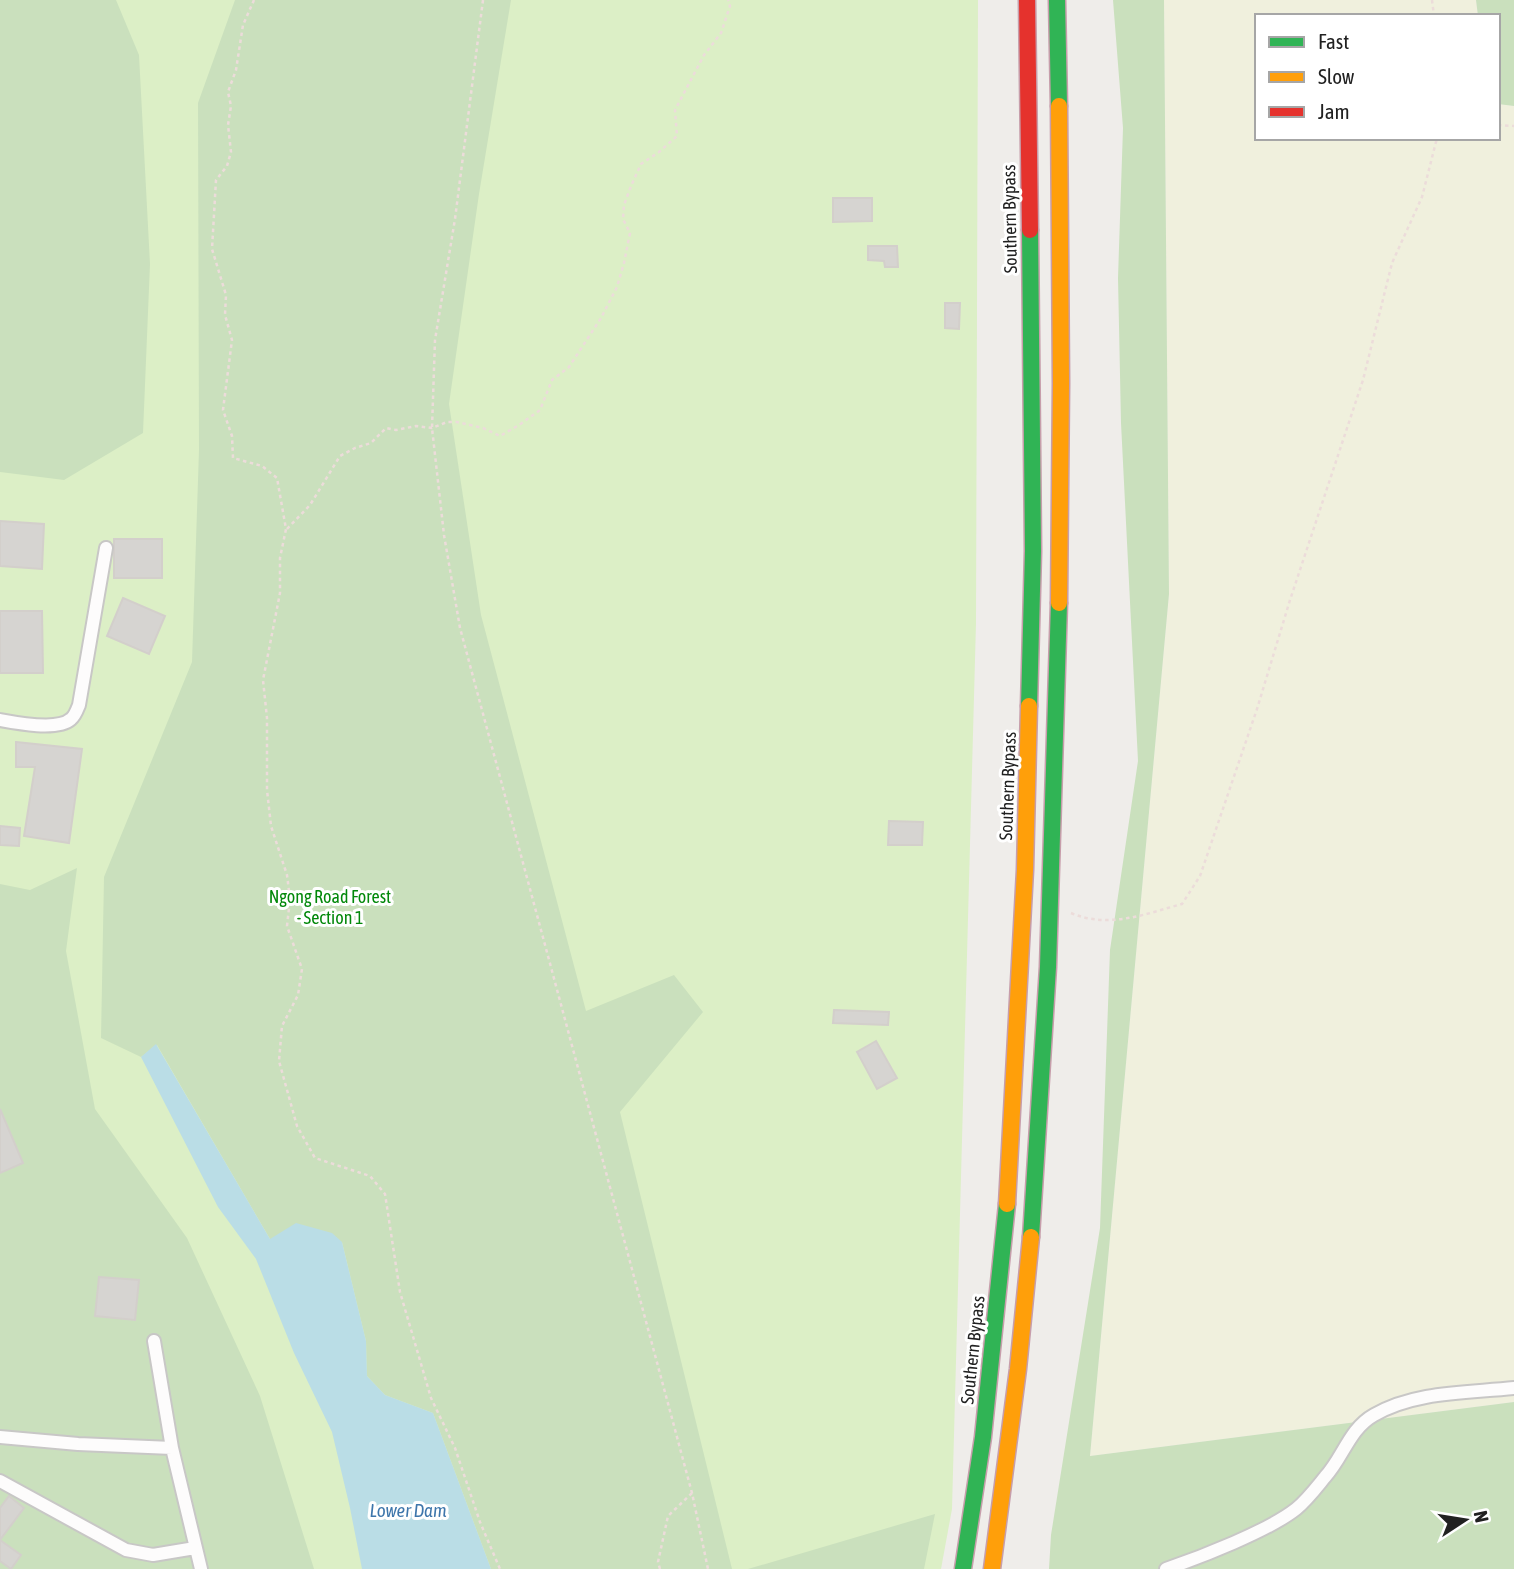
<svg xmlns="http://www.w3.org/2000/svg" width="1514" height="1569" font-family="'Asap Condensed',sans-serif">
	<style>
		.farmland { fill: #f0f0dd }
		.grass { fill: #dcefc6 }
		.forest { fill: #cae0bd }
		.water { fill: #badde6 }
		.building { fill: #d6d4d1; stroke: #d3cfcb; stroke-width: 2 }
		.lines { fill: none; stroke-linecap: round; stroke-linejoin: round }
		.street-casing { stroke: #c8c7c6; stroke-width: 16 }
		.fast-casing { stroke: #c79eab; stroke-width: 19 }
		.slow-casing { stroke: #c79eab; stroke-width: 19 }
		.jam-casing { stroke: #c79eab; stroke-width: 19 }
		.path { stroke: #ecdcda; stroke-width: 2.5; stroke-dasharray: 3.5 3.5; stroke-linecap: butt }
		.street { stroke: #fdfcfc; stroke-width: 12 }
		.fast { stroke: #30b455; stroke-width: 16 }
		.slow { stroke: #ff9f0a; stroke-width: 16 }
		.jam { stroke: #e5322d; stroke-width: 16 }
		.labels { text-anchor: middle; stroke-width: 6; stroke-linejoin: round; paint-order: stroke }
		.street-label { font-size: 18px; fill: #212121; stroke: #fff }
		.park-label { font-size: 18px; fill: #02880a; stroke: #fff }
		.water-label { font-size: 19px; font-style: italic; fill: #3e76ab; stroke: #fff }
	</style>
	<rect width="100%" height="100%" fill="#efedea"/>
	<path class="farmland" d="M1164,0H1476L1478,16H1257V138H1498V104L1514,106V1402L1090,1456L1169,594Z"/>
	<path class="grass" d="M0,0H978L976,623L952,1509L941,1569H0Z"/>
	<path class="forest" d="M0,0H116L139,55L150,264L143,433L64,480L0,472Z
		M235,0H511L479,194L449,404L481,615L586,1011L674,975L703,1012L620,1112L732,1569H491L433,1413L385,1395L367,1376L366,1341L342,1242L270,1239L157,1045L141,1057L101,1038L104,877L192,662L199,450L198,103Z
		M1113,0H1164L1169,594L1090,1456L1514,1402V1569H1049L1051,1535L1100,1228L1110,950L1138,761L1121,423L1118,278L1123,128Z
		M1476,0H1514V106L1498,104V16H1478Z
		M77,868L66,951L95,1109L187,1238L260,1396L314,1569H0V884L30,890Z
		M935,1514L924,1569H748Z"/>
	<path class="water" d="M156,1044L270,1239L296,1223L332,1233L342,1242L366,1341L367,1376L385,1395L433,1413L491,1569H362L350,1508L332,1432L294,1353L256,1259L218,1207L141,1057Z"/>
	<path class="building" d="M833,198H872V221L833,222Z
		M868,246H897L898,267H885L884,261L868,260Z
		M945,303H960L959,329L945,328Z
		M0,521L44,524L42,569L0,566Z
		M114,539H162V578H114Z
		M123,598L165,616L149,654L107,636Z
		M0,611H42L43,673H0Z
		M16,742L82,749L69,843L24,836L35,767H16Z
		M889,821L923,822L922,845H888Z
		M0,826L20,828L19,846L0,845Z
		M834,1010L889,1012L888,1025L833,1023Z
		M876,1041L897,1078L877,1089L857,1052Z
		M0,1109L23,1163L0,1173Z
		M99,1277L139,1280L135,1320L95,1316Z
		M9,1496L24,1508L0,1540L21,1555L11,1569L0,1561V1508Z"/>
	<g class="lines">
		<defs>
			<path id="street" d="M0,720C16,723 58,731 71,719C75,716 77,710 79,705L106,548
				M0,1437L78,1444L172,1448L154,1341
				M172,1448L201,1569
				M0,1481L126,1550L153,1555L195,1548
				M1166,1569C1201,1557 1268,1531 1296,1509C1307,1500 1316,1488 1325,1477C1343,1458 1349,1429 1374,1415C1415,1391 1468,1393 1514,1388"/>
			<path id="fast" d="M1057,0L1059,106
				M1029,706L1033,551L1030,230
				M1031,1237L1048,967L1059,603
				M963,1569L983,1437L1007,1204"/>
			<path id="slow" d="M1059,106L1061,383L1059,603
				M1007,1204L1025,870L1029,706
				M992,1569L1018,1369L1031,1237"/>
			<path id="jam" d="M1027,0L1030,230"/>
		</defs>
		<use href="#street" class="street-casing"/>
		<use href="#fast" class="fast-casing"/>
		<use href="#slow" class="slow-casing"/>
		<use href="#jam" class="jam-casing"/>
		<path class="path" d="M254,0L243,25L236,70L228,92L231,106L228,125L231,152L227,166L216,180L212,249L226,295L225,315L232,340L223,410L232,436L233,458L262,466L277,478L286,529L280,558V593L263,680L267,718V790L271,826L287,875L290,899L287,926L302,969L298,995L282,1026L279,1061L297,1126L315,1158L370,1176L385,1194L400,1292L431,1398L455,1448L480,1522L500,1569
			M483,0L455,219L435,340L432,428L444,535L460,628L692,1493L708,1569
			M1432,0L1434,16
			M1498,125L1514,126
			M287,529L310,505L340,456L355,448L371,443L386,428L396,430L416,426L432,428L447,422H457L483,428L500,436L519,425L540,410L552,380L569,367L601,318L617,287L624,263L630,233L623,219L624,205L631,186L641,164L659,152L677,136L675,110L704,55L721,33L730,6L728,0
			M1071,913C1109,929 1145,914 1182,904L1200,876L1257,709L1290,600L1363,380L1392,263L1422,197L1437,138
			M660,1569L658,1562L668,1516L692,1493"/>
		<use href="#street" class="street"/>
		<use href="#fast" class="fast"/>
		<use href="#slow" class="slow"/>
		<use href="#jam" class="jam"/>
	</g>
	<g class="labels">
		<g class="street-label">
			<text transform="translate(1010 219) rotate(-91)" y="6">Southern Bypass</text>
			<text transform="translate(1008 786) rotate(-88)" y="6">Southern Bypass</text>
			<text transform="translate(973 1350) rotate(-84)" y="6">Southern Bypass</text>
		</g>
		<g class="park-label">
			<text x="330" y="903">Ngong Road Forest<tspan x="330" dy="21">- Section 1</tspan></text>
		</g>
		<g class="water-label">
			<text x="408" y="1517">Lower Dam</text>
		</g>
	</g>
	<rect x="1255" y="14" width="245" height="126" fill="#ffffff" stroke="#a6a6a6" stroke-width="2"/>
	<rect x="1269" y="37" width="35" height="10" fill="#30b455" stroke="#a6a6a6" stroke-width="2"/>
	<text x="1318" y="49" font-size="21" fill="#212121">Fast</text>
	<rect x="1269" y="72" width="35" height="10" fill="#ff9f0a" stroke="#a6a6a6" stroke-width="2"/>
	<text x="1318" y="84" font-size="21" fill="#212121">Slow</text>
	<rect x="1269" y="107" width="35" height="10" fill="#e5322d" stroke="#a6a6a6" stroke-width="2"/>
	<text x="1318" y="119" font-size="21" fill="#212121">Jam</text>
	<g transform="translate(1465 1520) rotate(78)" stroke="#ffffff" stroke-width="5" paint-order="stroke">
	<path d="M0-5L12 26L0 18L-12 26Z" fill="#212121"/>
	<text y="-10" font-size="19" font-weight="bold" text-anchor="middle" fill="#212121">N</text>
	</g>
</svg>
